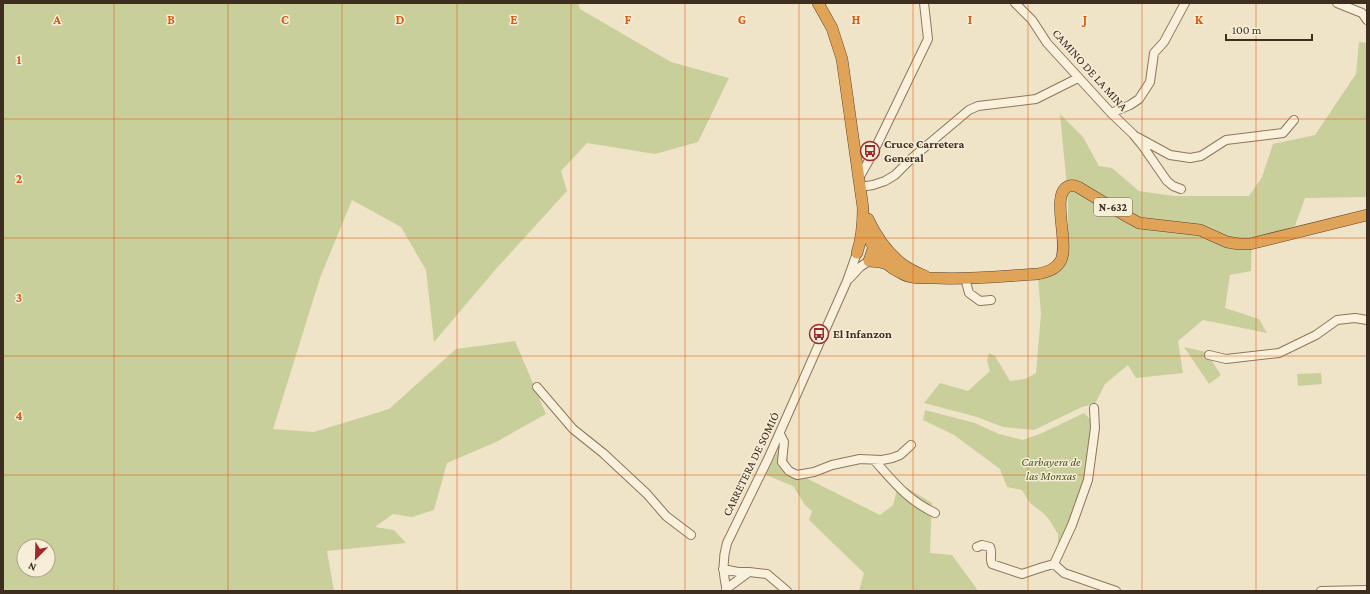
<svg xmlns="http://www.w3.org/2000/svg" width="1370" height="594" font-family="'Crimson Pro',serif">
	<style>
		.green { fill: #c9cf9b; fill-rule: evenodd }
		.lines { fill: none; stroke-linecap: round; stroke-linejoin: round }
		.minor-casing { stroke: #8d765c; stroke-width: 10 }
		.highway-casing { stroke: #5b4430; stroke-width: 12 }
		.minor { stroke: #faf1dc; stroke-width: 8 }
		.highway { stroke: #e0a458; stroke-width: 11 }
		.grid { fill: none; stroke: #df570d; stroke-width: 1; stroke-opacity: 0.55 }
		.labels { text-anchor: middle; stroke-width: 3; stroke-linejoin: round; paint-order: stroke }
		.shield { fill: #f7eed8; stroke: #756857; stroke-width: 1 }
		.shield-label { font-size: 11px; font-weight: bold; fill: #3d2e20 }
		.street-label { font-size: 12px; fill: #3d2e20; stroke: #f7eed8 }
		.poi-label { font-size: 12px; font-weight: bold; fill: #3d2e20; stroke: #f7eed8; text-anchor: start }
		.park-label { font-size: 12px; font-style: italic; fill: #4d5a26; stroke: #f7eed8 }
		.grid-label { font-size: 13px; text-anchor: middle; font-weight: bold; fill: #df570d; stroke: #f7eed8; stroke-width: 3; stroke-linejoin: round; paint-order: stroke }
	</style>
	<rect width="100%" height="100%" fill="#f0e4c8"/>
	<path class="green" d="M3,3H578L580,9L671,62L729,78L698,142L655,154L587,143L561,171L567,191L496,269L434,342L426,270L401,227L352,200L320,278L273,429L314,432L389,409L456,349L515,341L546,414L496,442L447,463L434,510L412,517L393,514L375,527L394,530L406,543L327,551L334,591H3ZM24,546H48V570H24Z
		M1359,42L1367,43V197L1305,198L1295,226L1252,240L1251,271L1230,275L1225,308L1259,319L1267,333L1203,320L1178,341L1183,373L1136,378L1128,365L1105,384L1095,404L1082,407L1034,430L1003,427L977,417L924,403L940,383L968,391L990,371L987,361L989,353L995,356L1010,381L1025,379L1036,373L1041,314L1038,278L1068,249V198L1060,114L1083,137L1099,166L1112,168L1139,191L1174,196H1249L1262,177L1273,144L1315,135L1356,74Z
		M1184,347L1206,352L1221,375L1209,384Z
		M1321,373L1322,384L1298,386L1297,374Z
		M925,410L975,423L999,434L1023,440L1042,433L1084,413L1092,421L1086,480L1070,524L1058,547V534L1048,518L1042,512L1030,503L1022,490L1007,487L1000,469L954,435L923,420Z
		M781,444L787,454L789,466L810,480L880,515L893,505L899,483L932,503L930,553L952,555L977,589L976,591H859L864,573L809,520L812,511L805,505L793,486L766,475Z"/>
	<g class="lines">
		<defs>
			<path id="minor" d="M1015,3L1032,20L1047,43L1111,113L1133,134L1142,145L1167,181L1173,186L1181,189
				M1337,3L1362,13L1367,20
				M1111,113L1130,105L1139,99L1150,82L1154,53L1164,42L1185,3
				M1137,137L1170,155L1190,158L1201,156L1226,140L1283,133L1294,120
				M859,178L873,153L928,39L924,3
				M860,187L873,185L885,181L895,175L912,158L969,110L978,106L1036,99L1078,78
				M850,278L860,267L869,261
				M965,278L969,293L980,301L991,300
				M1209,355L1226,359L1279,353L1316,335L1337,320L1355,318L1367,320
				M537,387L573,429L603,453L647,494L666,516L691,535
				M1094,408L1095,428L1088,480L1072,525L1054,564L1064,573L1116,591
				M780,434L784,442L782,462L789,471L797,475L814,472L832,465L860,459L882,460L892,458L900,455L911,445
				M874,460C894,482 907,500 935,513
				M977,547L982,545L990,547C993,553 989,558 992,564L1022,574L1043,567L1054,564
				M723,569L738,572H749
				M726,589L749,572L767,574L787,591
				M727,591C723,574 722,560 727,543L768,459L847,281L857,253
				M1321,591L1367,590"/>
			<path id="highway" d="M818,3L832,28L842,59L863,208C863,223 862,238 857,253
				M868,219C876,236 887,252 902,264C909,269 917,273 925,276
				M863,223C871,245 878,262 901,273C911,279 922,278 934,278C968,280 1003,276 1038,274C1046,272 1055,270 1060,262C1071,246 1049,193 1069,186C1072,185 1076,186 1078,187L1128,217L1139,223L1200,230L1227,242L1239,244H1250L1367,215
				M874,243L873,249L869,261L880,262L887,264"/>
		</defs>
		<use href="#minor" class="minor-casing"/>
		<use href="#highway" class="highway-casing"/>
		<use href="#minor" class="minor"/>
		<use href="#highway" class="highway"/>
	</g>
	<path class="grid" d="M114,3V591M228,3V591M342,3V591M457,3V591M571,3V591M685,3V591M799,3V591M913,3V591M1028,3V591M1142,3V591M1256,3V591M3,119H1367M3,238H1367M3,356H1367M3,475H1367"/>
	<defs>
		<symbol id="bus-ring" viewBox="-11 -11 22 22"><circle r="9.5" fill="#f7eed8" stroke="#9e2a2b" stroke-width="1.5"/><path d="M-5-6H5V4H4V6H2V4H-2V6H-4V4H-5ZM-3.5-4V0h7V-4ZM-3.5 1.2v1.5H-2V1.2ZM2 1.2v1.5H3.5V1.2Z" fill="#9e2a2b"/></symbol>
	</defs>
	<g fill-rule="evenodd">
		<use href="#bus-ring" x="859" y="140" width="22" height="22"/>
		<use href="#bus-ring" x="808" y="323" width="22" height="22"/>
	</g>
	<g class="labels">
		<rect class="shield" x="1094" y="198" width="38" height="18" rx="3"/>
		<g class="shield-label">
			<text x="1113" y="211">N-632</text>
		</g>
		<g class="street-label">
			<text transform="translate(1090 70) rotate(48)" y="4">CAMINO DE LA MINA</text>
			<text transform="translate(751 464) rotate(-64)" y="4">CARRETERA DE SOMIÓ</text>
		</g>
		<g class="poi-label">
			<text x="884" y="148">Cruce Carretera<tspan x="884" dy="14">General</tspan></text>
			<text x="833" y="338">El Infanzon</text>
		</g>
		<g class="park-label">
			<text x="1051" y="466">Carbayera de<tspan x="1051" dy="14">las Monxas</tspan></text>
		</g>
	</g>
	<g class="grid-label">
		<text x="57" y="24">A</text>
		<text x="171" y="24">B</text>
		<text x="285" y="24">C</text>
		<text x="400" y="24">D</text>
		<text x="514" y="24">E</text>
		<text x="628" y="24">F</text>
		<text x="742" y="24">G</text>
		<text x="856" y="24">H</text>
		<text x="970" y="24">I</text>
		<text x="1085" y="24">J</text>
		<text x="1199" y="24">K</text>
		<text x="19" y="64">1</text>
		<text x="19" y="183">2</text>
		<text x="19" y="302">3</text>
		<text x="19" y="420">4</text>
	</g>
	<rect width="1370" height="594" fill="none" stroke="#3d2e20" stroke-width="8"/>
	<g transform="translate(36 558) rotate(203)"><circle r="19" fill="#f7eed8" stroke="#ada18e"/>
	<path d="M0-3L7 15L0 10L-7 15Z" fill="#9e2a2b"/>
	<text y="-6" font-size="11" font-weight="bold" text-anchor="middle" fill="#3d2e20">N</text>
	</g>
	<path d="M1226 34v6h86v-6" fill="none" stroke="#3d2e20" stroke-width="2"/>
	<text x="1232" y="34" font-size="12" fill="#3d2e20" stroke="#f7eed8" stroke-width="3" paint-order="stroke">100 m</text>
</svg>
